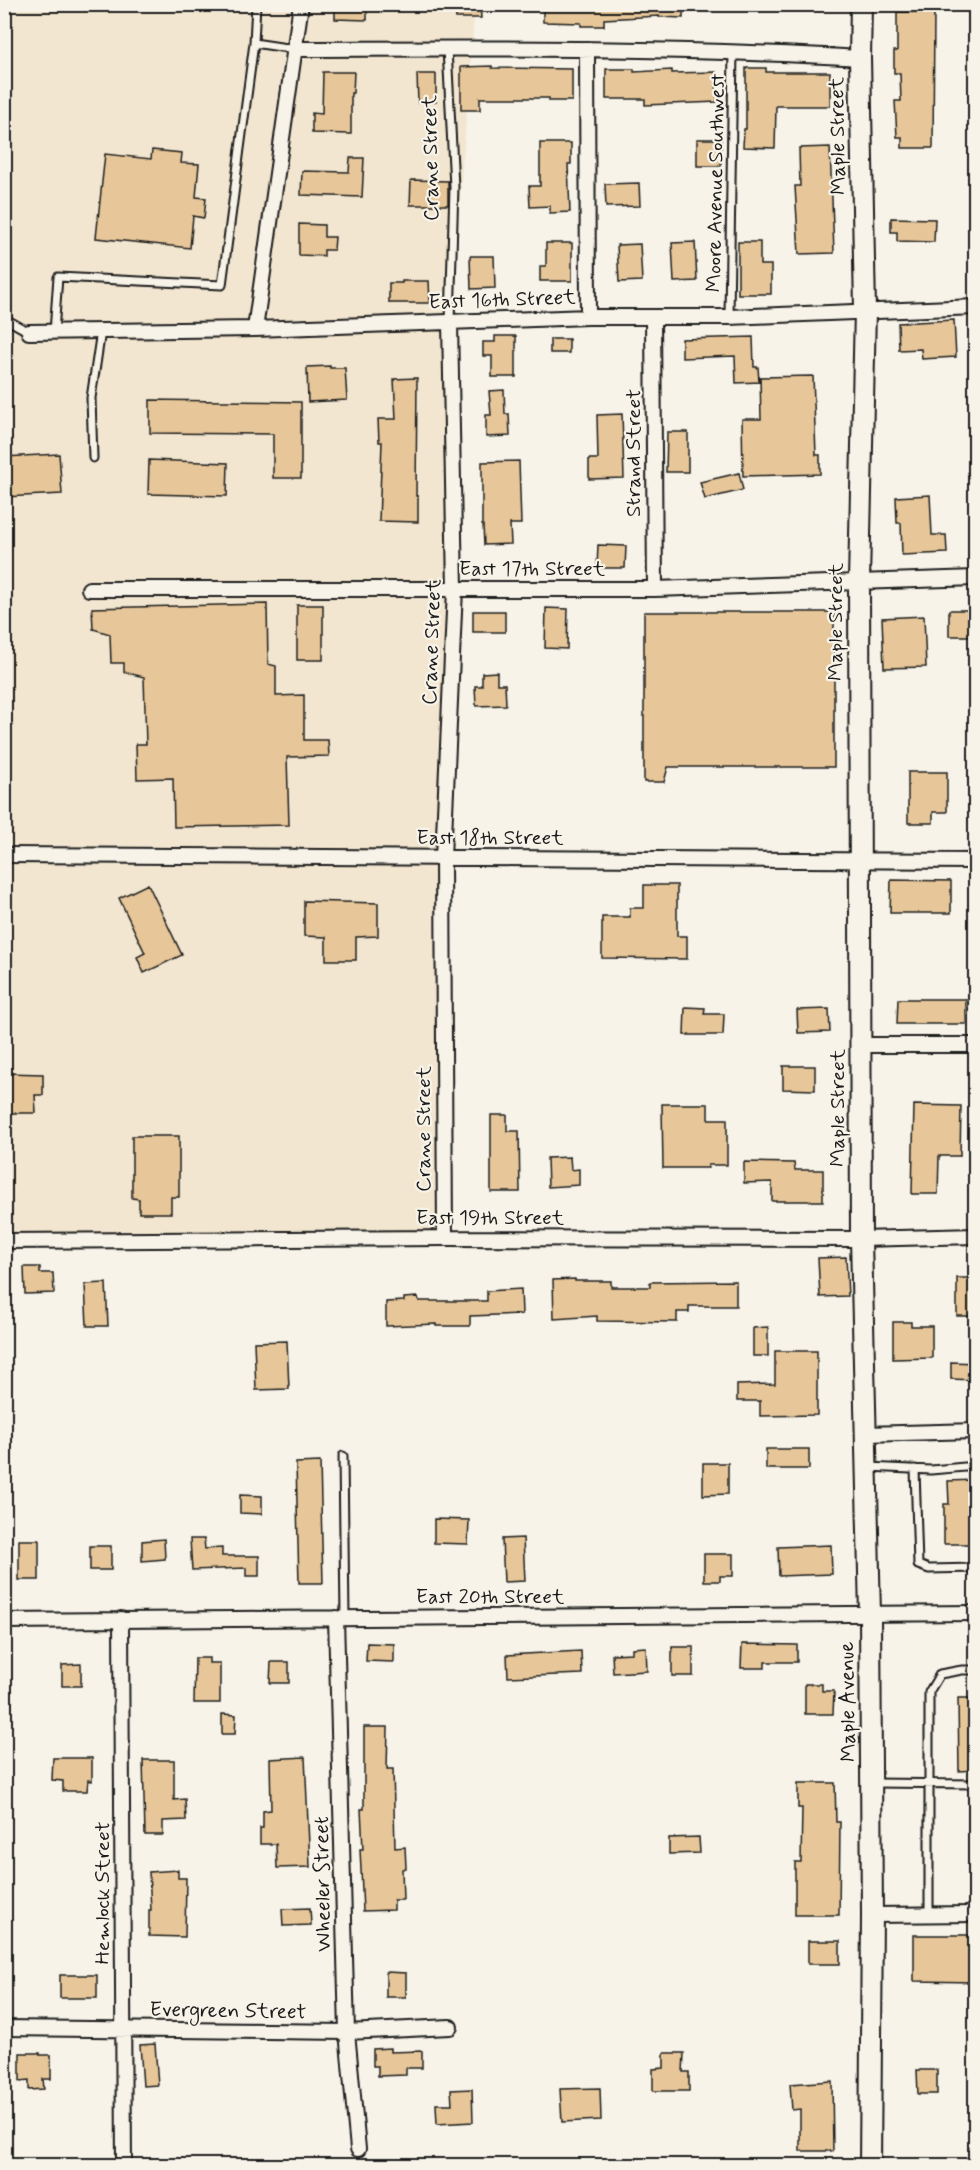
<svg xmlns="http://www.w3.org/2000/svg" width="980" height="2170" font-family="Mynerve,sans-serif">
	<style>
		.built { fill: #f2e6d0 }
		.building { fill: #e7c799; stroke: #1c1c1c; stroke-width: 1.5 }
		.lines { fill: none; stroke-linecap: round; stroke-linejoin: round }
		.lane-casing { stroke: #1c1c1c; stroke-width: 11 }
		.street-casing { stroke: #1c1c1c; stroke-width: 18 }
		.secondary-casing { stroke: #1c1c1c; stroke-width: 24 }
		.lane { stroke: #f7f3e8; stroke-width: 7 }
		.street { stroke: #f7f3e8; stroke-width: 14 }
		.secondary { stroke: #f7f3e8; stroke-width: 20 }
		.labels { text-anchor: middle; stroke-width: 4.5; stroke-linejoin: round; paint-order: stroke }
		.street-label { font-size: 21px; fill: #1c1c1c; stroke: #f7f3e8 }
	</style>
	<rect width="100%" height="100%" fill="#f7f3e8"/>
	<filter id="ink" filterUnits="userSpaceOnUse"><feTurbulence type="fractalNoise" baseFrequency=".0167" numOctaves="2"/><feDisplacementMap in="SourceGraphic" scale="12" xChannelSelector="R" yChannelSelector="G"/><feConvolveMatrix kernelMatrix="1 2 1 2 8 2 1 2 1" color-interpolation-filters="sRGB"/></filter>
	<g filter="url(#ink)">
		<path class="built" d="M4,5H475L450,322L443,858L445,1238L5,1242Z"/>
		<path class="building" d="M335,4H367V20L335,19Z
			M455,4H480L481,18H456Z
			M543,4H683V18L659,17V16L604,19V26H581V23L543,22Z
			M897,12H934L933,148H902V137H897L895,101H901L900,73H894V51H897Z
			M492,66V68L572,69V101H549V98H480V110H461V67Z
			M746,68H766V72H830V106H776L775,148L743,147L744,129H746Z
			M606,69H634V72L672,70V73L716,72L717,102L645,105V99H606Z
			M323,72H354L353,93H351V134L312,133V113L322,114Z
			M417,74H436V102L418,103Z
			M697,139H721V166H697Z
			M540,143H571V164H568L570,212L550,213V206L530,207L529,186H540Z
			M830,147L834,253L799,254L795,186H800L799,148Z
			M152,150L182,153L181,163L199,164L196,197L206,198L204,218L193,216L190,248L96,238L105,154L151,159Z
			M350,158H364L362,197L301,195L302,171L349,172Z
			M411,180L448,181V205H410Z
			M639,183L640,206L606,207L605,184Z
			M891,218L935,219L934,242L897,241V232H891Z
			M299,224L324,225V237H335L334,250H324V256L299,255Z
			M695,242L697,281L674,282L672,243Z
			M738,242H760V265H771V294H738Z
			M546,243H572V281H540V266H546Z
			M640,244L642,281L619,282L617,245Z
			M470,256H494L495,288L471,289Z
			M402,281H429L430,303H389V283H402Z
			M954,320L956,357L922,359L921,349L899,350L898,323Z
			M495,336H516V377H492V356H483V342H495Z
			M753,337L754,367H758L759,382L736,383L735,356L682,358V339Z
			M550,339H569V353H550Z
			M330,366V368H345L347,400L308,402L307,367Z
			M813,376L816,455H820V474L743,476L742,419H761L760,377Z
			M417,378L416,496H418V522L379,521L382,442H379L378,419H396L394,379Z
			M504,390L505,414H509L510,436L486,437V415H491L489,391Z
			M150,400L301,402V478H273V434L150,433Z
			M622,414L624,478L589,479V459H598L597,415Z
			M667,432H688V472H666Z
			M59,454L62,494L4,497V457Z
			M149,460L228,463L227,496L148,494Z
			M519,461L521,524H510L511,544L484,545L483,525H482V462Z
			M739,473L743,490L705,499L700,482Z
			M930,495L932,535H946L947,553L902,555L901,523H897L896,497Z
			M598,545L626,546L625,568H597Z
			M267,604L268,664L276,666V696L304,695V740H328L329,756L287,757L289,825L174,827L173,778L137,779L136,744H146L144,677L124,672V663H111L110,634L93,629L92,608Z
			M297,605H323V660H297Z
			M546,608L568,609L567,649L545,648Z
			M949,610H972V636H949Z
			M473,611H505V632H473Z
			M644,612H834V767H668L664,782H644Z
			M924,616L926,667L884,668L882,618Z
			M497,672V684H505L506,705L476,706L475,686H482V673Z
			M908,772H947V812H933V823H908Z
			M891,880L951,881V913H890Z
			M148,884L182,955L144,973L137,957L145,953L119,898Z
			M644,885H677V936H687V959L602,958V917H630V908H644Z
			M304,901L378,903V936L356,937V960H326V937L304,936Z
			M898,999H966V1024H897Z
			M685,1007L705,1008L704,1014H724L723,1035H684Z
			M829,1009L830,1032L798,1033L797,1010Z
			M783,1066H815V1090L783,1089Z
			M4,1073L43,1074V1095H35L36,1113H4Z
			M662,1104H708V1119H727V1165H708V1168H663Z
			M914,1105L961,1106L960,1156H939L938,1194H912Z
			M491,1115H507V1131H519L520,1192H491Z
			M132,1136H179V1197H171V1213H139V1199L132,1198Z
			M570,1157L571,1170L579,1169V1185L548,1187L547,1158Z
			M744,1162L794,1163L795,1170H823V1201H772V1182L744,1183Z
			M846,1257L848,1296L820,1297L818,1258Z
			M24,1267H40V1273H53L54,1293L25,1294Z
			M957,1278H975V1316H957Z
			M575,1279V1281H611V1287H650V1282L736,1281V1306H689V1312H677V1322L597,1321V1316L554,1319L553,1280Z
			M106,1283L108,1326H87L85,1284Z
			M521,1289L522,1314L470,1316V1326H436V1324L386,1326V1302L404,1301V1298L418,1297L419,1301H487V1291Z
			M893,1322H911V1326H932V1358L893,1359Z
			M768,1327V1356H753V1328Z
			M287,1341L289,1389L256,1390L254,1342Z
			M775,1351H817V1415L760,1416V1401H737V1385L775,1384Z
			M951,1362L975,1363V1380L951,1379Z
			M766,1449H809V1469H766Z
			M320,1462L323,1583H299L296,1463Z
			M703,1463H728V1494L703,1495Z
			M975,1480V1544H944V1504H949L948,1481Z
			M240,1495L262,1496V1514L240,1513Z
			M434,1519L469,1520L468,1544L434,1543Z
			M523,1538L525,1581L504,1582L502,1539Z
			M164,1539L165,1559L142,1561V1541Z
			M190,1539H204L205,1549L222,1548V1556H259V1576H246V1568L192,1570Z
			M19,1540H39V1580H19Z
			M831,1545L832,1574L779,1576L778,1547Z
			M90,1546H111V1570H90Z
			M704,1554H733V1576H720V1581H704Z
			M367,1643L394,1644V1662L366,1661Z
			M742,1644L797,1645V1662H765V1668H741Z
			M646,1647L647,1671L613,1673L612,1654L632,1653V1648Z
			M672,1647H693V1676H672Z
			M581,1651L582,1674L508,1677L507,1655Z
			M195,1658H209V1663H220V1703H194Z
			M271,1662H289V1683H270Z
			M81,1664V1686H62V1665Z
			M805,1684H822V1691H834L833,1714H805Z
			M958,1698H975V1770L959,1771Z
			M222,1714L236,1715L235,1734H222Z
			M364,1727H388L387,1769H393L395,1848L405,1847L406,1868L402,1869L403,1900H394V1910L363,1911L360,1849H363L361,1809H364Z
			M305,1757L310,1867L277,1868L276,1844H260V1828H263V1811L271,1810L270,1759Z
			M53,1758H92V1781L88,1780L87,1791H63V1781L52,1780Z
			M143,1760H174V1800L185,1799L186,1820L163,1821V1835H145Z
			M798,1783H835L836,1822H840L839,1915H795V1862H801L802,1808H798Z
			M699,1837L700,1853L669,1854V1838Z
			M178,1870V1878H186L185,1937L149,1936V1910H151L149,1872Z
			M310,1908L311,1925L283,1926L282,1909Z
			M914,1935H975V1982L914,1981Z
			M808,1941H840V1964H808Z
			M386,1972L406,1973V1997H386Z
			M60,1975H97V1998H60Z
			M155,2044L158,2085L143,2086L140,2045Z
			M390,2048V2052L422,2051V2068H406V2075L378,2076V2066H373V2049Z
			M20,2053H40V2055H51V2079H43L44,2089L29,2090V2080L20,2081Z
			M664,2053H684L683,2072H689V2091H653V2069L664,2068Z
			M917,2070H937V2094H918Z
			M832,2081L833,2151H800V2109L792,2110L790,2084Z
			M600,2088L601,2120L562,2122L560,2089Z
			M472,2089L473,2122L437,2124L436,2104H452L451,2090Z"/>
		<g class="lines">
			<defs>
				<path id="lane" d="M254,43L256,4
					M447,48L454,187L450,322
					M729,317L733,51
					M4,318L29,332
					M54,332L58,277L222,285L254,43L294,49
					M93,458L91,398L101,331
					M343,1456L345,1618
					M868,1467L931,1470L976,1466
					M915,1469L918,1565L929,1569L976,1568
					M873,1783L976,1784
					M929,1914V1692L940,1674L962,1670H976"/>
				<path id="street" d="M294,49C483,48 671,47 860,58
					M587,49L588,317
					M653,317L655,589
					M255,329L301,4
					M29,332L255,329L588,317H729L976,307
					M89,589H655L976,578
					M4,855L976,861
					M861,1045H976
					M445,1238L443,858L455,589L450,322
					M4,1241L445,1238L861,1239L976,1236
					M865,1434L976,1431
					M336,1618L347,2032L358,2149
					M121,1619L124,2166
					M4,1621L976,1613
					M872,1915L976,1914
					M4,2028L347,2032L450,2027"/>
				<path id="secondary" d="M861,4L860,58L865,310L859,581L861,1239L870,1614L872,1915L870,2166"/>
			</defs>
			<use href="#lane" class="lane-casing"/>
			<use href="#street" class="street-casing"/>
			<use href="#secondary" class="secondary-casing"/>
			<use href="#lane" class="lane"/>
			<use href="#street" class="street"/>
			<use href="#secondary" class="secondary"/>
		</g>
	</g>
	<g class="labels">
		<g class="street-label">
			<text transform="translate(837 136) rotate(-91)" y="7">Maple Street</text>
			<text transform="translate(430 158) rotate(-91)" y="7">Crane Street</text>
			<text transform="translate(715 183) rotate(-89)" y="7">Moore Avenue Southwest</text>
			<text transform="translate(502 299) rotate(-2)" y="7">East 16th Street</text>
			<text transform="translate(633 453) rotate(-90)" y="7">Strand Street</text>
			<text x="532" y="575">East 17th Street</text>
			<text transform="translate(835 622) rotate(-90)" y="7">Maple Street</text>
			<text transform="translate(431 642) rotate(-88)" y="7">Crane Street</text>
			<text x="490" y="844">East 18th Street</text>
			<text transform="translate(837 1108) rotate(-90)" y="7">Maple Street</text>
			<text transform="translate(423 1129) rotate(-90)" y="7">Crane Street</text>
			<text x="490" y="1224">East 19th Street</text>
			<text x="490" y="1603">East 20th Street</text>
			<text transform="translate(847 1702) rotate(-91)" y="7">Maple Avenue</text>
			<text transform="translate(322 1884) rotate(-91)" y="7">Wheeler Street</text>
			<text transform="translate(102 1893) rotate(-90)" y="7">Hemlock Street</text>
			<text transform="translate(228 2010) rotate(1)" y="7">Evergreen Street</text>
		</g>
	</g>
	<rect width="980" height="2170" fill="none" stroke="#f7f3e8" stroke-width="24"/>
	<rect x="12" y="12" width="956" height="2146" fill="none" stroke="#1c1c1c" stroke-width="2" filter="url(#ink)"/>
</svg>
